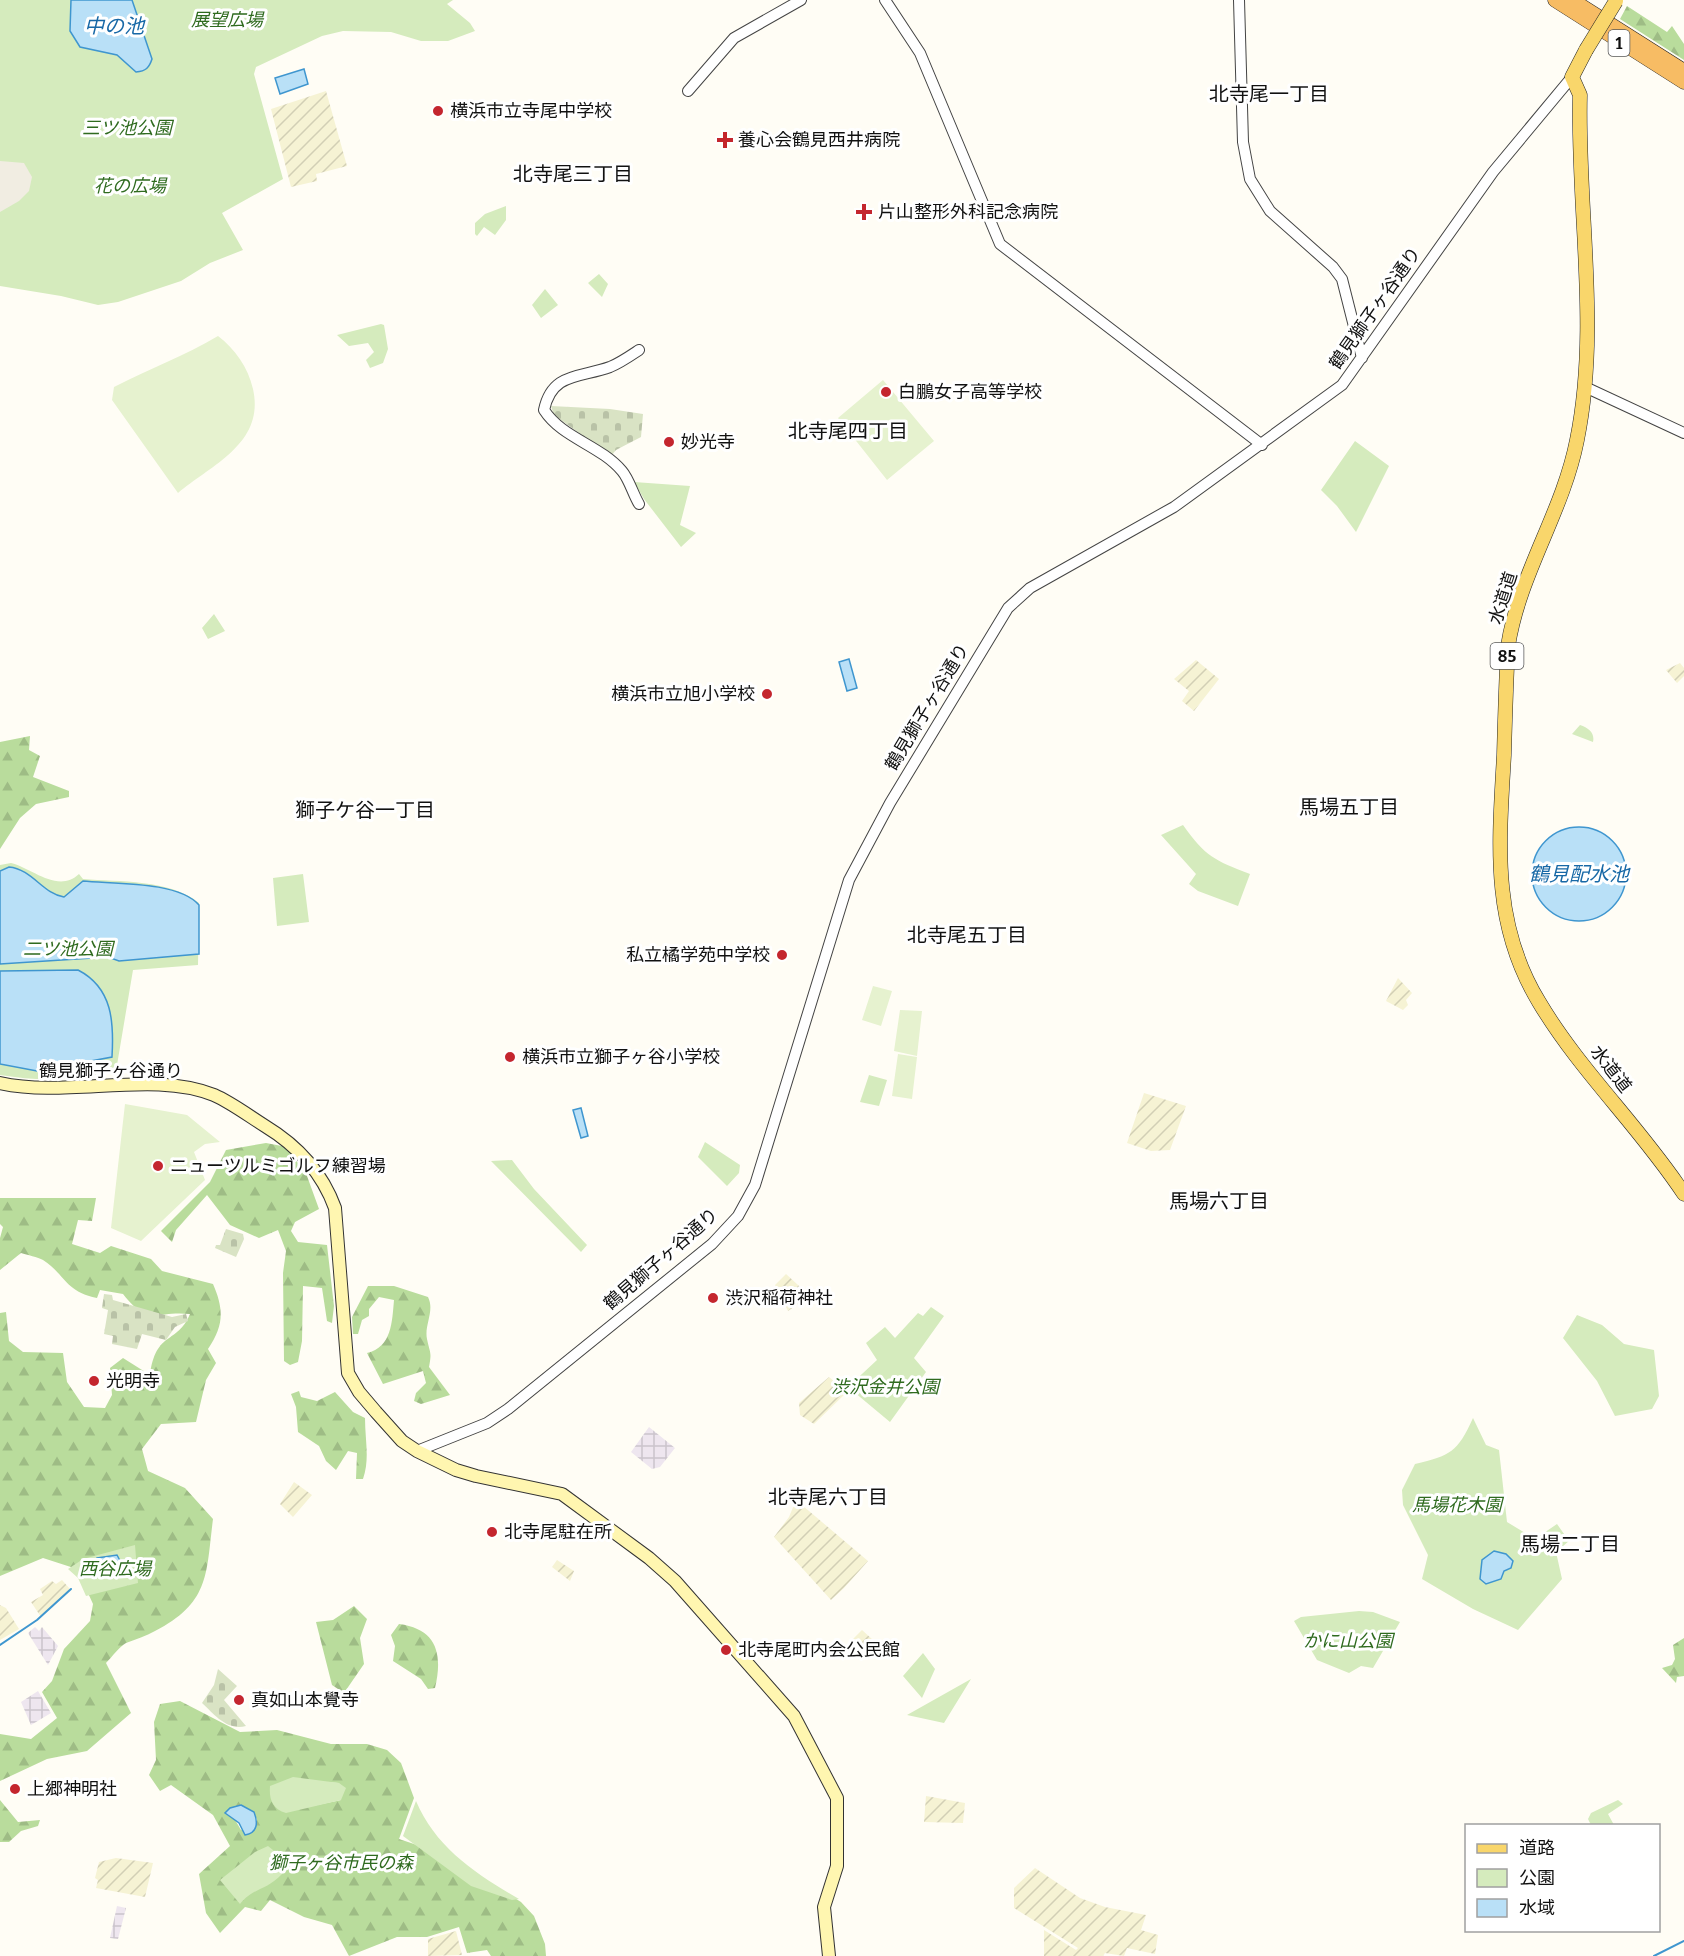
<svg xmlns="http://www.w3.org/2000/svg" width="1684" height="1956" font-family="Bitter,'Noto Sans JP',serif">
	<style>
		.industrial { fill: url(#industrial-grid) }
		.farmland { fill: url(#farmland-furrows) }
		.forest { fill: url(#forest-firs); fill-rule: evenodd }
		.cemetery { fill: url(#cemetery-stones) }
		.park { fill: #d5ebbd }
		.pitch { fill: #e6f2cf }
		.plaza { fill: #f1ede2 }
		.water { fill: #b9e0f7; stroke: #3f96cf; stroke-width: 1.5 }
		.lines { fill: none; stroke-linecap: round; stroke-linejoin: round }
		.stream { stroke: #3f96cf; stroke-width: 2 }
		.tertiary-casing { stroke: #444; stroke-width: 12 }
		.secondary-casing { stroke: #333; stroke-width: 14 }
		.primary-casing { stroke: #222; stroke-width: 15 }
		.trunk-casing { stroke: #222; stroke-width: 15 }
		.tertiary { stroke: #fff; stroke-width: 10 }
		.secondary { stroke: #fff6b0; stroke-width: 12 }
		.primary { stroke: #f9d66b; stroke-width: 14 }
		.trunk { stroke: #f7bc64; stroke-width: 14 }
		.primary-bridge-casing { stroke: #222; stroke-width: 15; stroke-linecap: butt }
		.primary-bridge { stroke: #f9d66b; stroke-width: 14 }
		.poi-dot { fill: #c4262e; stroke: #fff; stroke-width: 2 }
		.labels { text-anchor: middle; stroke-width: 6; stroke-linejoin: round; paint-order: stroke }
		.shield { fill: #fff; stroke: #585858; stroke-width: 1.5 }
		.shield-label { font-size: 16px; font-weight: bold; fill: #111 }
		.park-label { font-size: 18px; font-style: italic; fill: #2f6b1f; stroke: #fff }
		.poi-label { font-size: 18px; fill: #111; stroke: #fff; text-anchor: start }
		.street-label { font-size: 18px; fill: #111; stroke: #fff }
		.water-label { font-size: 20px; font-style: italic; fill: #1768a6; stroke: #fff }
		.neighbourhood-label { font-size: 20px; fill: #111; stroke: #fff }
	</style>
	<defs>
		<pattern id="industrial-grid" width="8" height="8" patternUnits="userSpaceOnUse" patternTransform="scale(1.5)"><rect width="8" height="8" fill="#eee6ef"/><path d="M0 4h8M4 0v8" fill="none" stroke="#cbc4cc"/></pattern>
		<pattern id="farmland-furrows" width="10" height="10" patternUnits="userSpaceOnUse" patternTransform="scale(1.5)"><rect width="10" height="10" fill="#f6f3d4"/><path d="M-1 1l2-2M0 10L10 0M9 11l2-2" fill="none" stroke="#d2cfb5"/></pattern>
		<pattern id="forest-firs" width="22" height="20" patternUnits="userSpaceOnUse" patternTransform="scale(1.5)"><rect width="22" height="20" fill="#b9dc9c"/><path d="M5 1l3.5 6h-7zM16 11l3.5 6h-7z" fill="#9ebc85"/></pattern>
		<pattern id="cemetery-stones" width="16" height="16" patternUnits="userSpaceOnUse" patternTransform="scale(1.5)"><rect width="16" height="16" fill="#d9e3c4"/><path d="M2 7V4a2 2 0 0 1 4 0v3zM10 15v-3a2 2 0 0 1 4 0v3z" fill="#b9c2a7"/></pattern>
	</defs>
	<rect width="100%" height="100%" fill="#fffdf5"/>
	<path class="industrial" d="M649,1427L675,1448L660,1467L652,1469L631,1452Z
		M35,1627L39,1631L42,1627L58,1646L48,1665L28,1633Z
		M38,1691L51,1713L31,1725L21,1702Z
		M117,1906L126,1908L118,1939L110,1938Z"/>
	<path class="farmland" d="M326,91L347,166L316,174L317,181L291,187L271,109Z
		M1196,660L1219,679L1194,711L1182,701L1189,691L1174,679Z
		M1680,663L1684,668V676L1677,683L1666,670Z
		M1398,978L1412,993L1406,1000L1408,1005L1403,1010L1386,1001Z
		M1144,1093L1186,1106L1170,1150L1151,1151L1127,1143Z
		M786,1274L810,1296L788,1311L775,1285Z
		M829,1377L847,1392L814,1424L800,1415L799,1403Z
		M294,1482L312,1495L293,1517L280,1504Z
		M796,1500L868,1561L844,1588L831,1600L774,1537L789,1517Z
		M557,1560L574,1571L570,1581L552,1567Z
		M62,1580L70,1589L41,1617L31,1602L43,1595L40,1589L52,1581L56,1584Z
		M0,1605L6,1608L19,1629L0,1640Z
		M862,1630L873,1640L858,1657L846,1646Z
		M926,1796L965,1803L963,1823L924,1822Z
		M116,1858L153,1863L145,1897L96,1888L98,1880L95,1878L99,1862Z
		M1035,1868L1080,1898L1105,1907L1146,1915L1141,1930L1158,1935L1155,1954L1127,1948L1124,1956L1105,1953L1103,1956H1044V1930L1076,1950L1078,1948L1014,1908V1888Z
		M456,1931L462,1955L428,1956V1939Z"/>
	<path class="forest" d="M1627,6L1667,32L1672,26L1684,44V60L1620,19Z
		M30,736L29,750L40,756L33,777L69,791V797L36,804L20,818L0,849V742Z
		M266,1143L287,1147L307,1176L319,1209L295,1222L291,1231L298,1242L327,1245L334,1306L332,1323L327,1321L322,1288L303,1286L302,1341L298,1362L290,1365L284,1361L283,1273L286,1251L278,1230L259,1238L230,1225L207,1195L176,1230L172,1242L161,1231L210,1182L226,1150Z
		M0,1198H96L92,1221L78,1220L72,1244L100,1253L111,1246L151,1259L162,1271L213,1284C224,1309 224,1326 208,1349L216,1363L206,1380L196,1422L161,1424L142,1449L148,1471L185,1488L213,1519C206,1574 210,1603 155,1631C146,1636 136,1639 126,1643C119,1647 112,1657 106,1663L131,1713L87,1751L47,1759L0,1781V1734L31,1739L57,1718L42,1692L52,1681L64,1649L90,1621L93,1604L77,1569L43,1558L0,1576V1313L6,1312L9,1341L23,1352L63,1353L67,1382L84,1407L105,1408L112,1395L110,1368L123,1358L150,1375C156,1330 177,1345 190,1314C155,1310 150,1328 123,1294L100,1290L97,1298C64,1291 66,1275 43,1260C38,1257 27,1255 21,1253L0,1270V1238L3,1227L0,1224Z
		M368,1286H394L428,1297C435,1311 424,1325 427,1339C430,1354 432,1351 429,1367L450,1395L421,1404L414,1401L416,1393L426,1383L423,1371L383,1384L367,1353C392,1347 392,1322 394,1300L379,1297L369,1309V1316L362,1320L358,1334H353L352,1317Z
		M299,1391L301,1397L317,1401L335,1392L353,1412L365,1418C365,1440 370,1459 363,1479H356L357,1453L348,1451L336,1470L326,1461L319,1446L298,1432L296,1407L291,1394Z
		M354,1606L367,1619L360,1638L364,1664L344,1693L332,1685L316,1622L333,1620Z
		M399,1624C437,1629 443,1654 435,1688L428,1689L421,1679L393,1661L395,1646L391,1635Z
		M1684,1638V1676L1677,1677L1676,1683L1662,1668L1672,1665L1675,1659L1673,1645Z
		M180,1701L240,1732L277,1730L331,1744H367L387,1750L401,1763L414,1798L399,1839L444,1854L521,1902L534,1916L545,1944L546,1956H491L487,1950L467,1953L459,1927L427,1937H397L349,1956L332,1925L304,1917L270,1900L261,1911L245,1907L220,1933L206,1913L199,1874L230,1846L213,1815L171,1785L160,1791L149,1775L156,1760L154,1722L160,1704ZM323,1782L339,1783L341,1800L303,1808ZM254,1812L257,1820L255,1830H241L234,1818Z
		M0,1800L18,1822L40,1820L38,1826L21,1831L9,1842H0Z"/>
	<path class="cemetery" d="M551,406L610,409L643,414L641,437L616,450L611,456L554,415Z
		M226,1229L243,1234L244,1239L236,1257L215,1248L216,1245H220Z
		M104,1294L112,1295L113,1300L172,1317L186,1314L188,1321L175,1327L166,1340L142,1334L137,1349L112,1344L113,1336L104,1334L108,1310L102,1308Z
		M218,1669L237,1686L224,1700L246,1726C227,1731 215,1715 202,1703L214,1685Z"/>
	<path class="park" d="M0,0H453L447,4L470,23L475,31L448,41H421L391,32L343,31L322,36L256,67L254,74L283,179L222,213L243,250L210,263L181,281L118,302L98,305L61,296L0,286Z
		M506,206V220L495,235L484,227L477,236L475,234V223L485,214Z
		M599,274L608,284L602,297L588,283Z
		M545,289L558,305L541,318L532,305Z
		M381,324L384,325L388,349L383,363L370,368L366,360L374,352L368,343L349,346L337,335Z
		M1355,441L1389,466L1356,532L1337,506L1321,490Z
		M634,482L690,486L680,525L696,533L681,547L644,499Z
		M214,614L225,631L208,639L202,628Z
		M1580,725C1589,728 1595,733 1593,742L1572,734Z
		M1183,825C1206,857 1214,860 1250,874L1238,906L1198,891L1189,884L1196,874L1161,835Z
		M11,863C32,868 58,894 79,874L83,879C119,882 170,879 199,903L198,965L133,970L116,1071C73,1080 43,1082 0,1075V865Z
		M303,874L309,922L277,926L273,878Z
		M869,1075L887,1080L879,1106L860,1102Z
		M705,1142L740,1165L739,1173L727,1186L698,1157Z
		M512,1160L534,1189L587,1245L581,1252L491,1161Z
		M931,1307L944,1316L914,1358L926,1372L890,1422L848,1387L877,1360L866,1343L885,1327L895,1338L918,1313L923,1316Z
		M1577,1315L1602,1325L1624,1344L1654,1350L1659,1396L1652,1409L1615,1416L1597,1381L1563,1338Z
		M1473,1418L1486,1445L1499,1450L1507,1522L1535,1539L1557,1524L1569,1541L1556,1552L1562,1579L1518,1630L1473,1609L1422,1579L1428,1555L1403,1505L1402,1490L1415,1464C1451,1455 1457,1453 1473,1418Z
		M135,1545L138,1583L86,1596L78,1578L68,1569L83,1559Z
		M1359,1611L1373,1612L1400,1622L1373,1668L1361,1666L1349,1673L1317,1660L1294,1621L1301,1617Z
		M923,1653L935,1669L922,1698L903,1676Z
		M971,1679L944,1723L907,1715Z
		M293,1777L339,1783L346,1788L341,1800L286,1813C272,1809 269,1799 270,1786Z
		M1618,1800L1623,1804L1608,1814L1614,1825H1591L1588,1819L1591,1813Z
		M416,1801C436,1848 476,1874 519,1899L512,1900L471,1886L403,1836Z
		M268,1846L279,1855L282,1874C266,1891 254,1887 240,1904L220,1880L255,1852Z"/>
	<path class="pitch" d="M218,336C235,349 248,367 253,389C265,443 213,464 178,493L112,400L114,387C149,369 184,356 218,336Z
		M883,380L934,441L887,480L838,418Z
		M873,986L892,991L881,1026L862,1020Z
		M900,1010L922,1011L917,1056L894,1051Z
		M898,1054L917,1057L912,1099L892,1096Z
		M125,1104L187,1115L220,1142L205,1144L194,1152L205,1180L141,1241L111,1228Z"/>
	<path class="plaza" d="M0,161L24,163L32,177L29,191L19,201L0,212Z"/>
	<path class="water" d="M71,0H132L152,59C149,68 146,71 136,72L117,55L80,47L70,31Z
		M304,69L308,84L280,94L275,78Z
		M849,659L857,688L847,691L839,662Z
		M1532 874a47 47 0 1 1 94 0a47 47 0 1 1-94 0Z
		M9,867C32,869 43,894 64,897L83,881C114,884 178,881 199,905V954L119,961L108,957L0,964V871Z
		M78,970C113,988 114,1023 112,1057L37,1071L0,1064V971Z
		M581,1108L588,1136L581,1138L573,1110Z
		M1494,1551L1506,1554L1513,1561L1511,1568L1504,1571L1501,1579L1486,1584L1480,1579L1482,1560Z
		M117,1555L125,1570L123,1574L116,1576L108,1570L98,1571L93,1562L97,1558Z
		M241,1805L254,1812C258,1822 258,1833 245,1835L239,1823L225,1813L230,1808Z"/>
	<g class="lines">
		<path class="stream" d="M0,1645L37,1620L71,1589
			M1654,1956L1684,1941"/>
		<defs>
			<path id="tertiary" d="M885,0L920,53L1000,244L1262,445
				M1239,0L1243,142L1250,179L1270,211L1333,267L1342,279L1362,358
				M688,91L734,38L801,0
				M1585,387L1684,433
				M639,504C633,494 629,479 622,471C600,445 562,438 544,410C552,372 580,378 610,367C620,363 630,356 639,350
				M417,1451L487,1423L508,1409L712,1244L738,1216L755,1185L849,880L890,803L1008,608L1030,588L1174,507L1342,385L1493,172L1572,77"/>
			<path id="secondary" d="M0,1083C67,1098 154,1070 214,1095C232,1103 249,1116 265,1126C298,1146 322,1172 335,1208L348,1373L359,1392L376,1412L402,1441L417,1451L456,1470L476,1476L562,1494L649,1558L675,1581L794,1716L837,1798V1866L824,1907L829,1956"/>
			<path id="primary" d="M1586,50L1572,77L1580,95C1577,210 1600,326 1577,440C1563,512 1519,574 1508,646C1506,682 1505,719 1504,755C1499,843 1491,923 1539,1002C1580,1071 1640,1127 1684,1194"/>
			<path id="trunk" d="M1555,0L1684,82
				M1572,0L1684,71"/>
		</defs>
		<use href="#tertiary" class="tertiary-casing"/>
		<use href="#secondary" class="secondary-casing"/>
		<use href="#primary" class="primary-casing"/>
		<use href="#trunk" class="trunk-casing"/>
		<use href="#tertiary" class="tertiary"/>
		<use href="#secondary" class="secondary"/>
		<use href="#primary" class="primary"/>
		<use href="#trunk" class="trunk"/>
		<defs>
			<path id="primary-bridge" d="M1586,50L1616,1"/>
		</defs>
		<use href="#primary-bridge" class="primary-bridge-casing"/>
		<use href="#primary-bridge" class="primary-bridge"/>
	</g>
	<g class="poi-dot">
		<circle cx="438" cy="111" r="6"/>
		<path d="M722 131h6v6h6v6h-6v6h-6v-6h-6v-6h6z"/>
		<path d="M861 203h6v6h6v6h-6v6h-6v-6h-6v-6h6z"/>
		<circle cx="886" cy="392" r="6"/>
		<circle cx="669" cy="442" r="6"/>
		<circle cx="767" cy="694" r="6"/>
		<circle cx="782" cy="955" r="6"/>
		<circle cx="510" cy="1057" r="6"/>
		<circle cx="158" cy="1166" r="6"/>
		<circle cx="713" cy="1298" r="6"/>
		<circle cx="94" cy="1381" r="6"/>
		<circle cx="492" cy="1532" r="6"/>
		<circle cx="726" cy="1650" r="6"/>
		<circle cx="239" cy="1700" r="6"/>
		<circle cx="15" cy="1789" r="6"/>
	</g>
	<g class="labels">
		<g class="shield">
			<rect x="1608.5" y="30" width="21" height="26" rx="4.5"/>
			<rect x="1490.5" y="643" width="33" height="26" rx="4.5"/>
		</g>
		<g class="shield-label">
			<text x="1619" y="49">1</text>
			<text x="1507" y="662">85</text>
		</g>
		<g class="park-label">
			<text x="227" y="26">展望広場</text>
			<text x="127" y="134">三ツ池公園</text>
			<text x="130" y="192">花の広場</text>
			<text x="68" y="955">二ツ池公園</text>
			<text x="885" y="1393">渋沢金井公園</text>
			<text x="1457" y="1511">馬場花木園</text>
			<text x="115" y="1575">西谷広場</text>
			<text x="1348" y="1647">かに山公園</text>
			<text x="341" y="1869">獅子ヶ谷市民の森</text>
		</g>
		<g class="poi-label">
			<text x="450" y="117">横浜市立寺尾中学校</text>
			<text x="738" y="146">養心会鶴見西井病院</text>
			<text x="878" y="218">片山整形外科記念病院</text>
			<text x="898" y="398">白鵬女子高等学校</text>
			<text x="681" y="448">妙光寺</text>
			<text x="755" y="700" text-anchor="end">横浜市立旭小学校</text>
			<text x="770" y="961" text-anchor="end">私立橘学苑中学校</text>
			<text x="522" y="1063">横浜市立獅子ヶ谷小学校</text>
			<text x="170" y="1172">ニューツルミゴルフ練習場</text>
			<text x="725" y="1304">渋沢稲荷神社</text>
			<text x="106" y="1387">光明寺</text>
			<text x="504" y="1538">北寺尾駐在所</text>
			<text x="738" y="1656">北寺尾町内会公民館</text>
			<text x="251" y="1706">真如山本覺寺</text>
			<text x="27" y="1795">上郷神明社</text>
		</g>
		<g class="street-label">
			<text transform="translate(1375 308) rotate(-55)" y="6">鶴見獅子ヶ谷通り</text>
			<text transform="translate(1503 598) rotate(-72)" y="6">水道道</text>
			<text transform="translate(927 707) rotate(-59)" y="6">鶴見獅子ヶ谷通り</text>
			<text transform="translate(1611 1069) rotate(52)" y="6">水道道</text>
			<text x="111" y="1077">鶴見獅子ヶ谷通り</text>
			<text transform="translate(661 1259) rotate(-41)" y="6">鶴見獅子ヶ谷通り</text>
		</g>
		<g class="water-label">
			<text x="114" y="33">中の池</text>
			<text x="1579" y="881">鶴見配水池</text>
		</g>
		<g class="neighbourhood-label">
			<text x="1269" y="101">北寺尾一丁目</text>
			<text x="573" y="181">北寺尾三丁目</text>
			<text x="848" y="438">北寺尾四丁目</text>
			<text x="1349" y="814">馬場五丁目</text>
			<text x="365" y="817">獅子ケ谷一丁目</text>
			<text x="967" y="942">北寺尾五丁目</text>
			<text x="1219" y="1208">馬場六丁目</text>
			<text x="828" y="1504">北寺尾六丁目</text>
			<text x="1570" y="1551">馬場二丁目</text>
		</g>
	</g>
	<rect x="1465" y="1824" width="195" height="108" fill="#ffffff" stroke="#a0a0a0" stroke-width="1.5"/>
	<rect x="1477" y="1844" width="30" height="9" fill="#f9d66b" stroke="#a0a0a0" stroke-width="1.5"/>
	<text x="1519" y="1854" font-size="18" fill="#111111">道路</text>
	<rect x="1477" y="1869" width="30" height="18" fill="#d5ebbd" stroke="#a0a0a0" stroke-width="1.5"/>
	<text x="1519" y="1884" font-size="18" fill="#111111">公園</text>
	<rect x="1477" y="1899" width="30" height="18" fill="#b9e0f7" stroke="#a0a0a0" stroke-width="1.5"/>
	<text x="1519" y="1914" font-size="18" fill="#111111">水域</text>
</svg>
